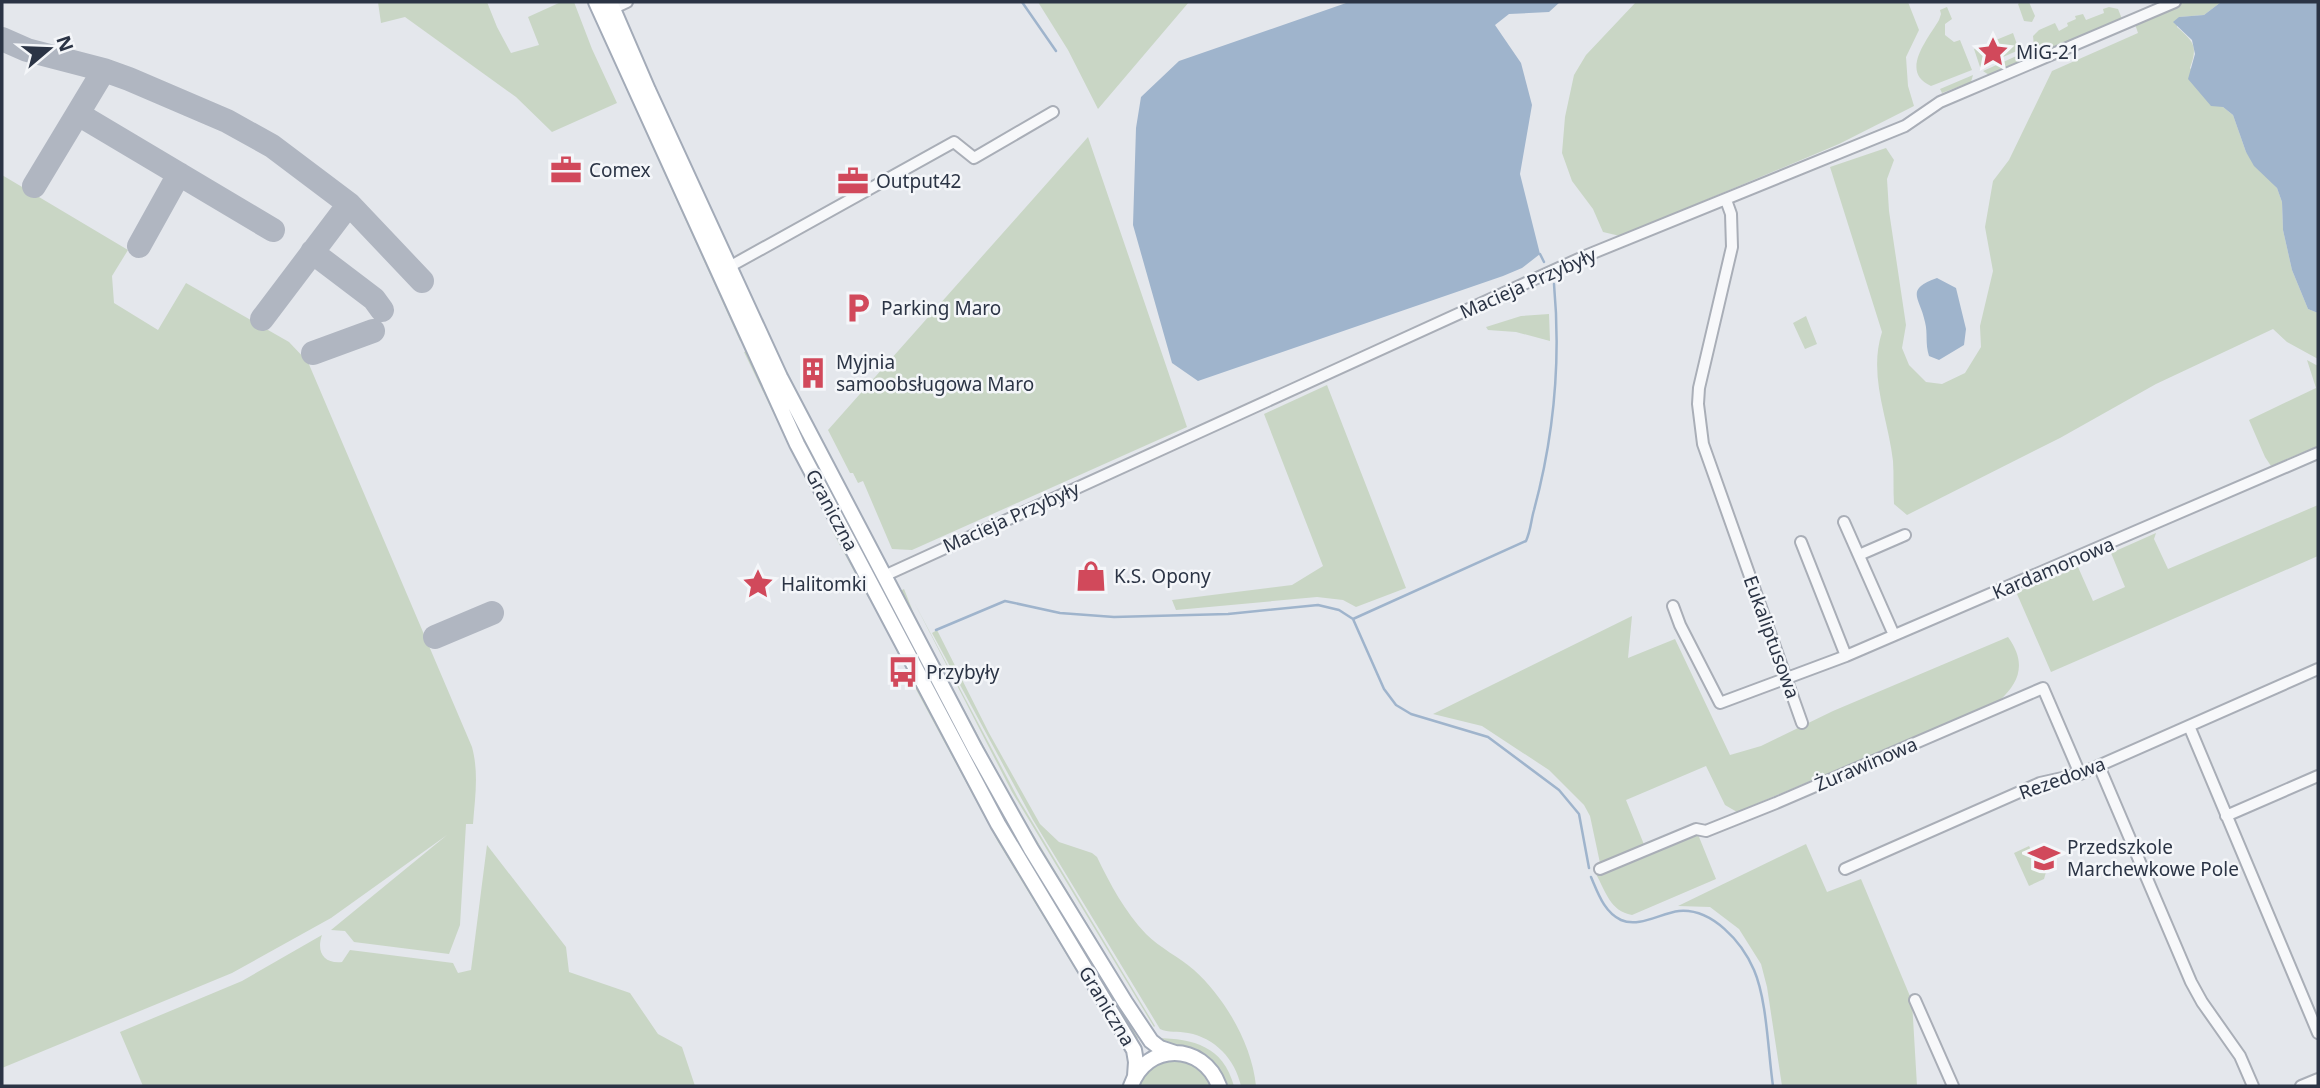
<svg xmlns="http://www.w3.org/2000/svg" width="2320" height="1088" font-family="'Noto Sans',sans-serif">
	<style>
		.green { fill: #c9d6c5 }
		.water { fill: #9fb4cc }
		.lines { fill: none; stroke-linecap: round; stroke-linejoin: round }
		.stream { stroke: #9fb4cc; stroke-width: 2.5 }
		.taxiway { stroke: #b0b6c1; stroke-width: 24 }
		.minor-casing { stroke: #a9aeb7; stroke-width: 14 }
		.major-casing { stroke: #a3abb8; stroke-width: 18 }
		.minor { stroke: #f7f8fa; stroke-width: 10 }
		.major { stroke: #fff; stroke-width: 14 }
		.labels { text-anchor: middle; stroke-width: 5; stroke-linejoin: round; paint-order: stroke }
		.poi-label { font-size: 19px; fill: #2b3445; stroke: #f4f6f9; text-anchor: start }
		.street-label { font-size: 19px; fill: #2b3445; stroke: #f4f6f9 }
	</style>
	<rect width="100%" height="100%" fill="#e4e7ec"/>
	<path class="green" d="M378,2H487L497,27L511,53L539,45L528,17L561,2H574L592,49L617,103L552,132L516,97L405,17L381,23Z
		M587,2H590L741,337L740,341Z
		M1038,2H1189L1098,109L1068,50Z
		M1636,2H1908L1919,30L1906,57L1908,86L1914,106L1839,144L1620,236L1603,232L1593,209L1572,181L1562,153L1565,117L1574,75L1586,55Z
		M2020,2H2029L2035,16L2032,22L2024,21L2018,4Z
		M2185,2H2221L2204,15L2179,17L2177,27C2194,42 2198,46 2190,68L2223,107L2233,115L2246,152L2277,188L2282,202L2283,230L2292,270L2308,309L2318,313V359L2287,342L2273,329L2156,384L2060,438L1907,515L1894,504C1893,490 1894,475 1893,461C1888,417 1868,376 1882,332L1830,167L1886,148L1894,160L1887,179L1889,211L1906,325L1902,348L1909,365L1926,382L1942,384L1965,373L1981,347L1980,326L1993,271L1985,227L1993,181L2009,160L2052,71L2138,33L2135,24Z
		M1947,7L1952,19L1945,24V35L1954,42L1960,40L1972,70L1931,86C1899,72 1928,39 1939,20L1941,14L1940,10Z
		M2109,7L2118,9L2122,19L2041,52L2034,46L2033,36L2039,30L2055,23L2059,31L2068,26L2067,23L2076,19L2075,16L2083,14L2086,20L2104,13L2103,9Z
		M2013,33L2019,50L1980,67L1974,49Z
		M2021,54L2023,60L1989,75L1983,71Z
		M1973,75L1971,82L1942,93L1940,89Z
		M1088,137L1187,427L912,550L892,549L863,481L858,483L853,473H850L828,430Z
		M2,175L128,250L112,276L114,303L158,330L186,283L289,342L308,362L472,747C479,773 475,797 473,824H466L460,925L449,954L354,942L345,931L331,930L447,835L331,918L232,973L2,1068Z
		M1549,314L1550,341L1516,332L1488,330L1486,327L1521,316Z
		M1806,316L1817,344L1805,349L1793,323Z
		M747,351L827,514L826,517L792,452L744,352Z
		M765,357L886,592L882,594L807,451Z
		M2307,360L2318,366V446L2271,466L2265,457L2249,420L2316,388Z
		M1327,385L1406,588L1356,607L1343,600L1317,597L1176,610L1172,600L1292,585L1323,566L1264,414Z
		M2318,505V556L2051,672L2017,594L2024,589L2078,567L2093,601L2125,587L2111,553L2156,533L2154,539L2168,569Z
		M830,527L835,529L872,599H869Z
		M904,589L916,619L1013,801L1151,1029L1149,1031L1024,826L898,592Z
		M889,597L1097,968L1138,1038L1135,1040L1014,841L884,599Z
		M914,602L1018,798L1155,1026L1154,1027L1012,792Z
		M1632,616L1628,658L1675,639L1730,755L1761,746L1833,711L2008,637C2026,662 2021,681 1999,701L1737,812L1725,805L1706,766L1626,800L1645,847L1600,863L1590,816L1584,805L1549,770L1482,726L1433,714Z
		M937,630L989,733L1040,824L1059,842L1092,853L1097,857C1110,884 1125,912 1146,934C1160,948 1179,957 1194,970C1225,998 1252,1044 1256,1086H1241C1235,1059 1215,1038 1188,1033C1178,1031 1168,1033 1160,1029L1033,820L932,633Z
		M912,682L921,693L1125,1046H1122L1120,1043L998,842Z
		M1697,832L1716,879L1632,915C1610,911 1606,892 1596,874Z
		M1806,844L1827,892L1861,879L1912,1001L1917,1086H1782L1767,987L1761,964L1739,929L1710,907L1678,906Z
		M487,845L566,947L569,972L630,993L658,1034L682,1047L695,1086H143L120,1032L242,981L322,935C316,952 324,964 342,962L350,950L453,963L458,973L471,970Z
		M2029,846L2039,864L2046,872L2044,879L2029,886L2014,853Z
		M1157,1038C1194,1039 1223,1046 1234,1086H1227C1220,1066 1205,1049 1183,1046C1170,1044 1168,1047 1157,1038Z
		M1169,1060C1190,1060 1201,1069 1212,1086H1137C1144,1072 1153,1064 1169,1060Z"/>
	<path class="water" d="M1349,2H1560L1549,12L1509,14L1495,25L1521,63L1532,105L1520,174L1540,254L1522,268L1503,276L1198,381L1172,363L1133,225L1136,128L1141,97L1179,61Z
		M2221,2H2318V313L2308,309L2292,270L2283,230L2282,202L2277,188L2254,166L2246,152L2233,115L2223,107L2211,106L2188,79L2195,54L2192,40L2173,22L2179,17L2204,15Z
		M1937,278L1956,288L1966,329L1964,345L1939,360L1929,356C1925,343 1928,334 1925,322C1920,297 1904,290 1937,278Z"/>
	<g class="lines">
		<path class="stream" d="M1022,2L1056,51
			M1540,254L1544,262
			M1353,619L1526,541C1531,530 1531,520 1534,510C1554,436 1561,361 1554,284
			M936,630L1005,601L1060,613L1114,617L1228,614L1318,605L1339,610L1353,619L1384,689L1396,705L1411,714L1488,737L1559,790L1579,814L1589,868
			M1591,877C1598,893 1604,912 1621,920C1639,928 1661,913 1679,911C1712,908 1742,942 1754,970C1767,1000 1768,1052 1773,1086"/>
		<path class="taxiway" d="M2,39L27,50L104,70L129,79L227,121L272,146L349,204L422,281
			M78,114L273,230
			M34,186L104,70
			M139,246L179,174
			M312,252L374,299L382,310
			M262,319L349,204
			M313,353L373,331
			M435,637L492,613"/>
		<defs>
			<path id="minor" d="M612,9L627,2
				M1726,200L1731,214L1732,247L1699,388L1698,404L1703,444L1802,723
				M729,267L954,142L974,158L1053,112
				M1844,522L1894,635
				M1801,542L1846,656
				M1859,555L1905,535
				M884,576L1583,257L1905,126L1940,102L2175,2
				M1673,606L1680,625L1720,703L1846,656L2318,453
				M2189,726L2318,1033
				M2099,766L2191,982L2202,1002L2240,1056L2253,1086
				M2226,816L2318,776
				M1600,869L1696,829L1706,831L1776,803L2043,688L2080,774
				M1845,869L2040,783L2080,774L2318,669
				M1915,1000L1953,1086
				M2301,1086L2318,1079"/>
			<path id="major" d="M596,2L797,444L998,824L1134,1050L1136,1062L1135,1076
				M610,2L648,90L780,377L975,749L1031,849L1125,1002L1151,1041L1160,1048L1175,1053
				M1131,1086C1146,1042 1203,1042 1219,1086"/>
		</defs>
		<use href="#minor" class="minor-casing"/>
		<use href="#major" class="major-casing"/>
		<use href="#minor" class="minor"/>
		<use href="#major" class="major"/>
	</g>
	<defs>
		<symbol id="sight-bare" viewBox="-9 -9 18 18"><path d="M0-6L1.8-2.2L6-1.7L2.9 1.2L3.7 5.4L0 3.3L-3.7 5.4L-2.9 1.2L-6-1.7L-1.8-2.2Z" fill="#d1495b" stroke="#f4f6f9" stroke-width="2.5" paint-order="stroke"/></symbol>
		<symbol id="office-bare" viewBox="-9 -9 18 18"><path d="M-6-3h4V-5.5h4V-3h4V5H-6ZM-1-4.5V-3h2v-1.5ZM-6 0V1H6V0Z" fill="#d1495b" stroke="#f4f6f9" stroke-width="2.5" paint-order="stroke"/></symbol>
		<symbol id="parking-bare" viewBox="-9 -9 18 18"><path d="M-3.5-5.5H1a3.5 3.5 0 0 1 0 7H-1V5.5H-3.5ZM-1-3.4V-.6H.8a1.4 1.4 0 0 0 0-2.8Z" fill="#d1495b" stroke="#f4f6f9" stroke-width="2.5" paint-order="stroke"/></symbol>
		<symbol id="building-bare" viewBox="-9 -9 18 18"><path d="M-4-6H4V6H1V3H-1V6H-4ZM-2.5-4.3h1.7v1.8h-1.7ZM.8-4.3h1.7v1.8H.8ZM-2.5-1h1.7V.8h-1.7ZM.8-1h1.7V.8H.8Z" fill="#d1495b" stroke="#f4f6f9" stroke-width="2.5" paint-order="stroke"/></symbol>
		<symbol id="shop-bare" viewBox="-9 -9 18 18"><path d="M-5-2.5h2.3a2.7 3.5 0 0 1 5.4 0H5L5.5 6h-11ZM-1.5-2.5h3a1.5 2.3 0 0 0-3 0Z" fill="#d1495b" stroke="#f4f6f9" stroke-width="2.5" paint-order="stroke"/></symbol>
		<symbol id="bus-bare" viewBox="-9 -9 18 18"><path d="M-5-6H5V4H4V6H2V4H-2V6H-4V4H-5ZM-3.5-4V0h7V-4ZM-3.5 1.2v1.5H-2V1.2ZM2 1.2v1.5H3.5V1.2Z" fill="#d1495b" stroke="#f4f6f9" stroke-width="2.5" paint-order="stroke"/></symbol>
		<symbol id="school-bare" viewBox="-9 -9 18 18"><path d="M0-5L7-2L0 1L-7-2ZM-4 1L0 2.5L4 1V4Q0 6-4 4Z" fill="#d1495b" stroke="#f4f6f9" stroke-width="2.5" paint-order="stroke"/></symbol>
	</defs>
	<g fill-rule="evenodd">
		<use href="#sight-bare" x="1971" y="30" width="44" height="44"/>
		<use href="#office-bare" x="544" y="148" width="44" height="44"/>
		<use href="#office-bare" x="831" y="159" width="44" height="44"/>
		<use href="#parking-bare" x="836" y="286" width="44" height="44"/>
		<use href="#building-bare" x="791" y="351" width="44" height="44"/>
		<use href="#shop-bare" x="1069" y="554" width="44" height="44"/>
		<use href="#sight-bare" x="736" y="562" width="44" height="44"/>
		<use href="#bus-bare" x="881" y="650" width="44" height="44"/>
		<use href="#school-bare" x="2022" y="836" width="44" height="44"/>
	</g>
	<g class="labels">
		<g class="poi-label">
			<text x="2016" y="59">MiG-21</text>
			<text x="589" y="177">Comex</text>
			<text x="876" y="188">Output42</text>
			<text x="881" y="315">Parking Maro</text>
			<text x="836" y="369">Myjnia<tspan x="836" dy="22">samoobsługowa Maro</tspan></text>
			<text x="1114" y="583">K.S. Opony</text>
			<text x="781" y="591">Halitomki</text>
			<text x="926" y="679">Przybyły</text>
			<text x="2067" y="854">Przedszkole<tspan x="2067" dy="22">Marchewkowe Pole</tspan></text>
		</g>
		<g class="street-label">
			<text transform="translate(1528 283) rotate(-24)" y="7">Macieja Przybyły</text>
			<text transform="translate(832 510) rotate(62)" y="7">Graniczna</text>
			<text transform="translate(1011 517) rotate(-24)" y="7">Macieja Przybyły</text>
			<text transform="translate(2053 568) rotate(-23)" y="7">Kardamonowa</text>
			<text transform="translate(1772 637) rotate(70)" y="7">Eukaliptusowa</text>
			<text transform="translate(1866 764) rotate(-23)" y="7">Żurawinowa</text>
			<text transform="translate(2062 778) rotate(-20)" y="7">Rezedowa</text>
			<text transform="translate(1107 1006) rotate(59)" y="7">Graniczna</text>
		</g>
	</g>
	<rect width="2320" height="1088" fill="none" stroke="#2b3445" stroke-width="7"/>
	<g transform="translate(49 49) rotate(71)" stroke="#f4f6f9" stroke-width="5" paint-order="stroke">
	<path d="M0-5L12 26L0 18L-12 26Z" fill="#2b3445"/>
	<text y="-10" font-size="19" font-weight="bold" text-anchor="middle" fill="#2b3445">N</text>
	</g>
</svg>
